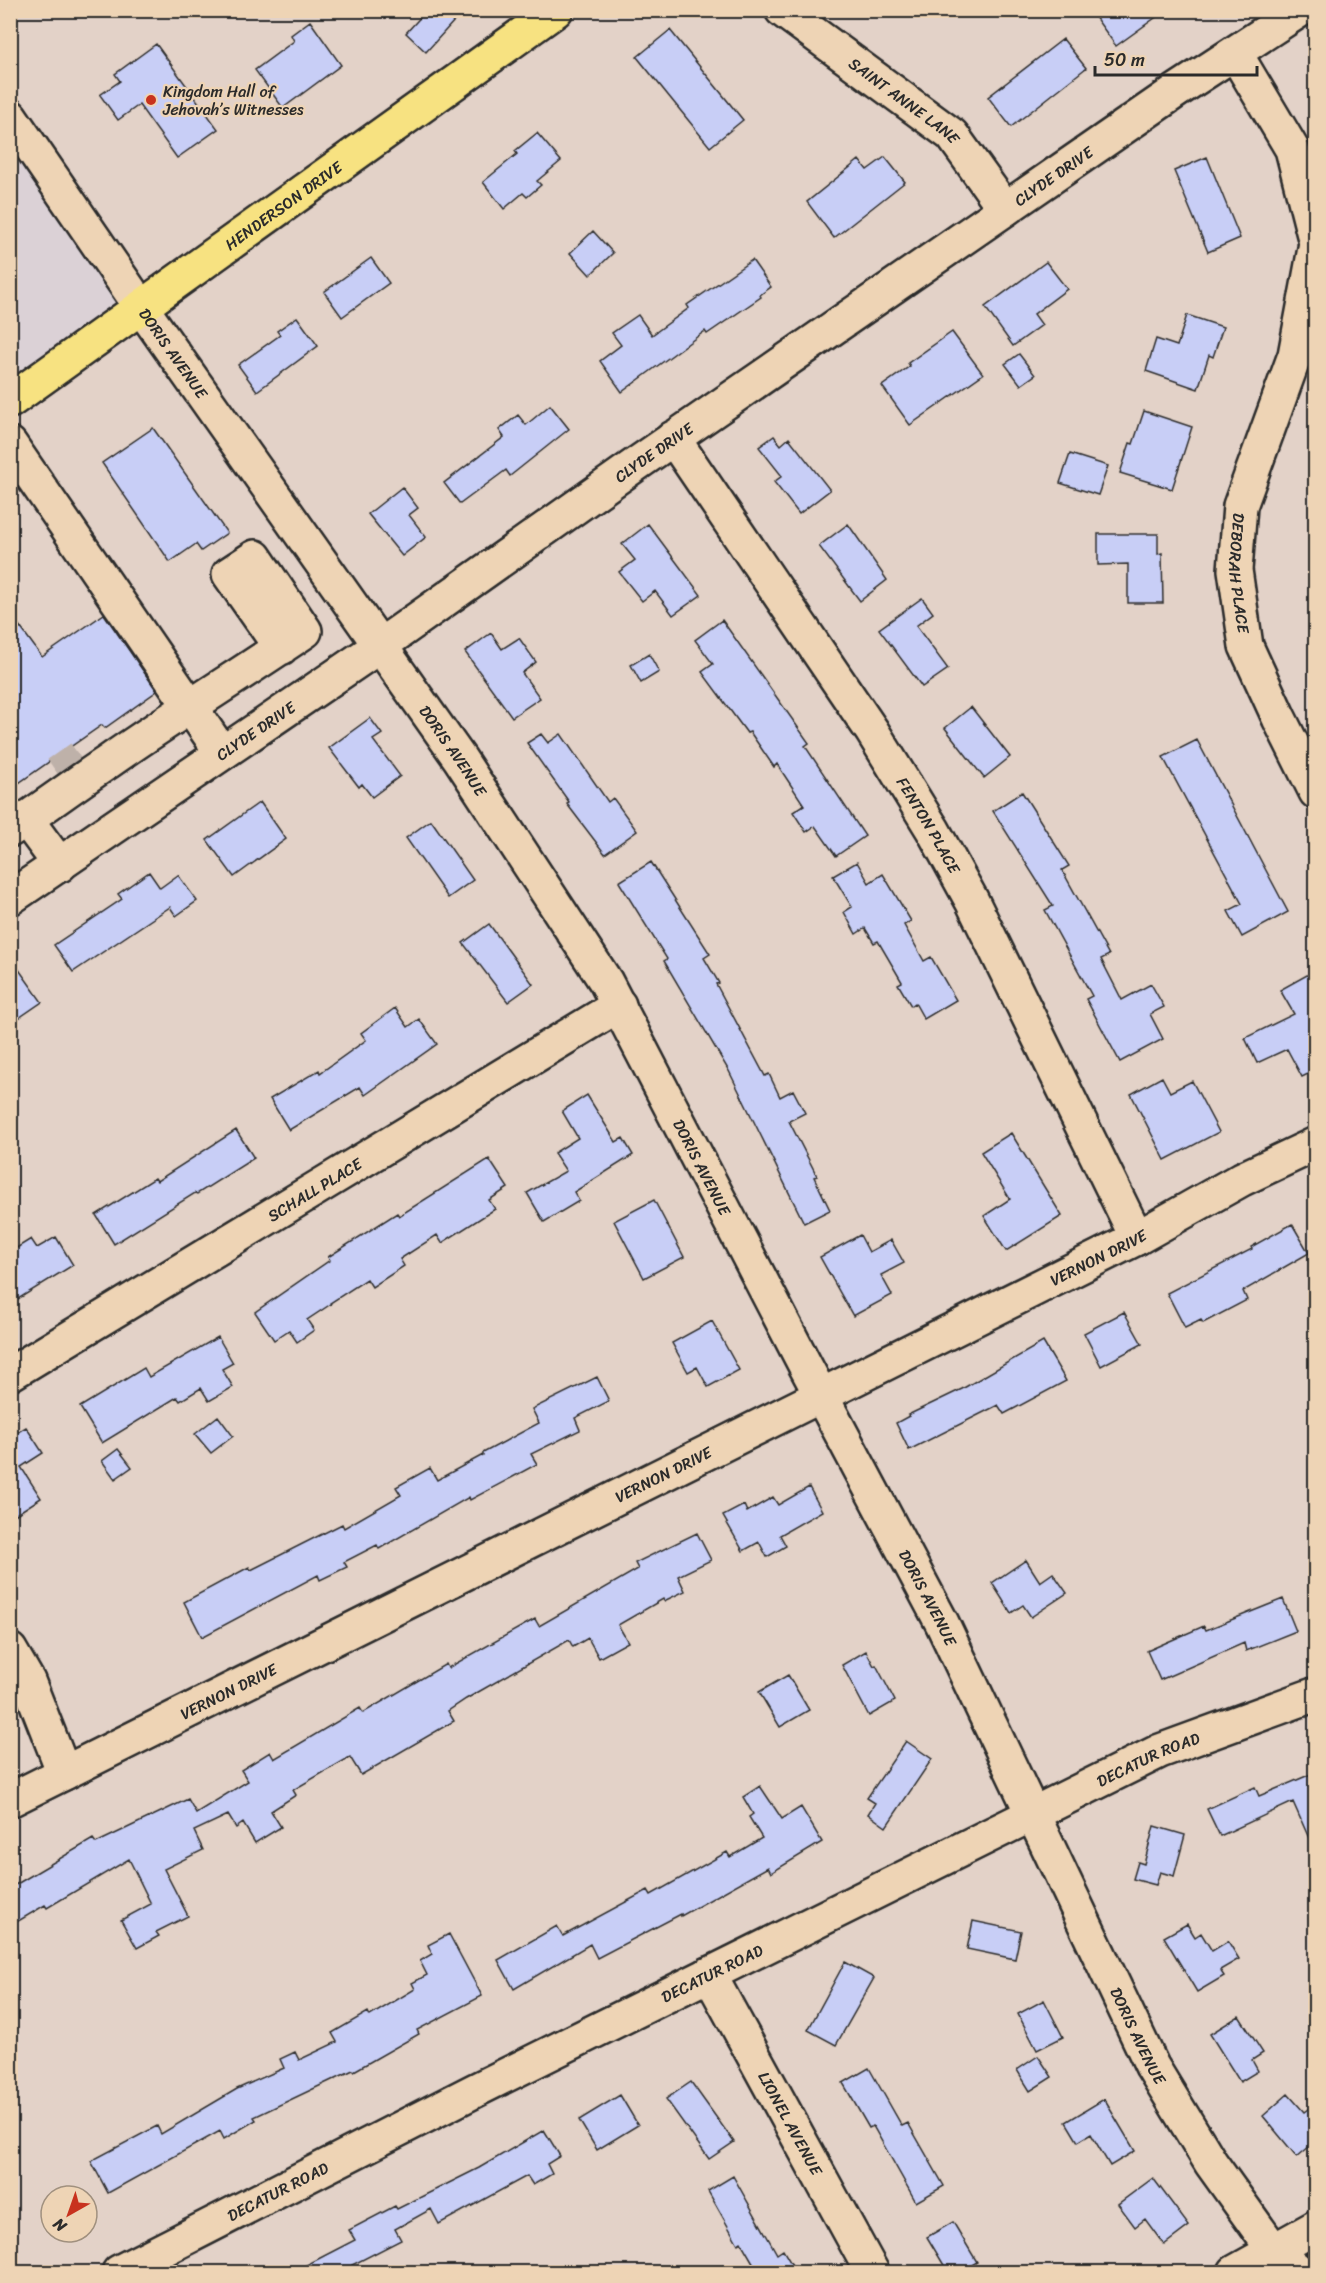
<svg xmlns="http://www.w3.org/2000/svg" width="1326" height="2283" font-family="Sriracha,sans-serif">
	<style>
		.built { fill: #dbd1d6 }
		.building { fill: #c8cef6; stroke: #2b2b2b; stroke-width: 1.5 }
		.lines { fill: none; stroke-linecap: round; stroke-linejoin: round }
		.minor-tunnel { stroke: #beb1a9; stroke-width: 33; stroke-dasharray: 33 16; stroke-linecap: butt }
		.minor-casing { stroke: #2b2b2b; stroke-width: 38 }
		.major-casing { stroke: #2b2b2b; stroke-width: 38 }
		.minor { stroke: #eed4b5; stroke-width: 33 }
		.major { stroke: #f7e281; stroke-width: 33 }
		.poi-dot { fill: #c8321e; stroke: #eed4b5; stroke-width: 2 }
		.labels { text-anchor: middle; stroke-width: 4.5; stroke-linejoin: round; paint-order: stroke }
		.poi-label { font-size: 16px; fill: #2b2b2b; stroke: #eed4b5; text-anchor: start }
		.street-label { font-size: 16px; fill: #2b2b2b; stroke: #eed4b5 }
	</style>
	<rect width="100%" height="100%" fill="#e3d2c8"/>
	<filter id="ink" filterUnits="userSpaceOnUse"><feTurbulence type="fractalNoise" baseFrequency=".0167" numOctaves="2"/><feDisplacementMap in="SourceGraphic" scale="12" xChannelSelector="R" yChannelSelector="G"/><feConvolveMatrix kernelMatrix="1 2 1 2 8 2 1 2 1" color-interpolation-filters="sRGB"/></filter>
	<g filter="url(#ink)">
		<path class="built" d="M10,116L141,307L10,401Z"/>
		<path class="building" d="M427,10H464L426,52L406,33Z
			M1090,10H1166L1116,46Z
			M310,21L341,65L283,108L255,70L294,41L291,35Z
			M670,30L743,120L710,147L637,57Z
			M1063,39L1086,68L1011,127L988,97Z
			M156,44L218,129L177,158L139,105L118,120L100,95L120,81L115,74Z
			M537,133L561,161L537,181L541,185L527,197L523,193L504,209L483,182L517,154L515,151Z
			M885,157L905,182L834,238L807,202L859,160L867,170Z
			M1207,157L1240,238L1208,252L1174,171Z
			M593,231L613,253L590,275L570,253Z
			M371,258L389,283L342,317L324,292Z
			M752,260L771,287L760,295L761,297L707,334L705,331L622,392L600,361L621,345L612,333L638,315L652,335L689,308L687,305Z
			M1046,262L1067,289L1034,314L1042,325L1013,346L985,307Z
			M1187,315L1223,327L1213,357L1209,355L1198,389L1146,371L1156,339L1177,346Z
			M297,317L318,346L257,391L238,365L280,335L277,331Z
			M952,332L983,374L910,425L882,386L910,366L908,363Z
			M1019,354L1035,375L1021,385L1005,364Z
			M550,405L569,429L510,476L506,470L460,504L444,483L504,437L499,430L518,415L526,425Z
			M1144,411L1192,427L1172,489L1120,473L1130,443L1133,444Z
			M153,428L227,533L201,551L196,544L170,562L102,463Z
			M774,436L781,445L789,438L830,490L799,514L774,482L782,476L759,447Z
			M1070,454L1108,466L1098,495L1060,483Z
			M402,487L418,508L409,515L426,537L402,556L368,514Z
			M648,524L701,595L673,615L655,591L642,601L619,572L635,560L622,544Z
			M848,524L887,580L860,601L819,546Z
			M1098,534H1158V554L1162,553L1163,603H1128V564L1098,565Z
			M922,598L933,613L916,626L948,669L922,687L879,629Z
			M10,613L42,657L104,614L157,691L105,728L102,725L10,789Z
			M722,620L809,743L805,746L865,836L836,856L815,826L806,832L793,812L804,805L777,764L774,767L750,732L747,733L702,672L713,664L695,640Z
			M491,633L502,649L519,638L536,662L522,673L540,698L512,717L465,652Z
			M649,654L659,672L641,683L631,665Z
			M971,707L1010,757L984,778L945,728Z
			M370,718L382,734L373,740L400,776L372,797L362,784L359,787L329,748Z
			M541,734L548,743L561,734L608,802L613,798L637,831L605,854L567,804L569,802L527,743Z
			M1197,740L1288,912L1242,937L1228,911L1242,904L1163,757Z
			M1022,792L1069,866L1062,870L1109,955L1101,959L1122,1000L1151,984L1164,1007L1150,1014L1163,1039L1120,1062L1086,999L1092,996L1045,910L1053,906L993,811Z
			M260,802L286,839L234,877L207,840Z
			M431,820L473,880L448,898L406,838Z
			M651,862L710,954L704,958L719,983L716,984L765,1076L769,1074L780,1097L793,1090L805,1113L789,1121L817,1176L814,1177L830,1210L804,1223L729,1071L664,961L667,959L619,882Z
			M857,862L869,883L883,874L911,921L904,925L924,961L931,957L956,1000L924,1019L915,1003L911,1006L898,984L902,982L878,941L874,943L865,928L856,934L844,912L852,907L833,876Z
			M149,872L160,888L178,875L197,901L176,916L170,907L73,972L54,945L122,899L118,894Z
			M489,924L533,984L508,1002L463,943Z
			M10,957L42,1002L10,1024Z
			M1316,970V1070L1302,1077L1287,1049L1257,1063L1245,1038L1294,1014L1280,990Z
			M395,1008L408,1027L419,1019L437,1044L365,1095L360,1087L289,1130L270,1099L319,1070L320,1073L366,1040L361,1033Z
			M1162,1077L1170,1092L1192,1081L1219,1132L1165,1160L1131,1094Z
			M587,1095L616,1142L623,1138L633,1155L574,1192L579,1201L544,1222L527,1193L566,1171L554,1153L578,1138L562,1111Z
			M236,1130L254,1158L197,1194L195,1193L114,1244L96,1215L155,1178L157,1181Z
			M1011,1133L1062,1216L1006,1251L984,1216L1010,1199L981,1152Z
			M489,1159L508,1188L489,1200L495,1209L442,1243L437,1235L400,1259L404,1266L372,1287L367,1279L330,1303L331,1304L307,1320L314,1330L297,1342L289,1330L274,1340L255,1312L330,1260L328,1257L397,1213L399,1216Z
			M654,1200L684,1257L644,1278L614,1221Z
			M1292,1224L1309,1253L1243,1291L1247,1300L1203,1323L1201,1320L1185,1328L1167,1293L1252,1249L1251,1247Z
			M860,1235L869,1252L891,1240L904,1263L881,1275L892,1295L853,1316L820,1257Z
			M56,1237L73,1265L10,1304V1252L31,1239L37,1248Z
			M1124,1312L1142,1344L1101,1366L1084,1333Z
			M712,1321L739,1370L708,1387L697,1367L688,1372L672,1343Z
			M218,1337L233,1363L222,1369L233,1387L209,1401L201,1388L180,1401L177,1397L102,1443L80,1407L144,1368L149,1377Z
			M1043,1342L1066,1381L1004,1414L998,1405L909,1450L896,1423L909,1416L908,1415L962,1389Z
			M597,1377L609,1401L575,1418L580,1430L531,1454L537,1464L470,1500L469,1497L379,1549L377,1545L344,1562L347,1567L320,1580L318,1575L202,1637L184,1602L249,1567L251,1570L342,1524L344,1528L401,1495L396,1487L430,1468L437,1480L483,1455V1453L539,1423L532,1409Z
			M218,1416L233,1436L211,1453L195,1434Z
			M26,1427L43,1453L21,1467L41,1498L10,1518V1437Z
			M118,1449L132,1467L115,1479L102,1461Z
			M809,1487L822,1511L780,1535L786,1546L767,1557L759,1542L743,1551L723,1516L744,1505L747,1512L773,1497L778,1505Z
			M697,1533L711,1560L678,1576L685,1591L664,1601L663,1599L618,1625L628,1642L599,1658L588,1638L573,1647L569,1640L466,1699L448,1711L454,1721L361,1775L350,1757L293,1790L296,1795L271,1811L281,1827L255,1843L243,1823L236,1828L228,1815L194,1831L203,1850L164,1869L188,1916L156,1932L159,1936L137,1948L121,1920L151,1904L129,1859L47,1908L45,1905L10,1926V1888L93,1839L96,1843L188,1799L196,1813L248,1781L241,1770L270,1752L274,1759L360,1708L363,1713L446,1664L448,1668L535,1619L539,1626L638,1569L635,1563Z
			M1026,1560L1040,1582L1053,1573L1067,1593L1031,1617L1023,1605L1011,1613L992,1583Z
			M1283,1599L1296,1631L1246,1651L1244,1643L1160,1680L1147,1651L1204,1626L1206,1630Z
			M866,1651L874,1666L876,1665L895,1701L869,1716L842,1665Z
			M788,1675L809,1710L780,1727L759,1692Z
			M906,1741L932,1759L886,1827L868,1814L875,1803L867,1798Z
			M1316,1772V1854L1293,1802L1220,1836L1207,1809L1255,1787L1259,1796Z
			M760,1786L782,1819L801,1807L822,1842L771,1873L768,1867L681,1916V1914L597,1958L590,1944L514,1989L498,1960L557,1926L563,1936L648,1890L651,1895L727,1852L730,1857L762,1838L749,1817L753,1814L743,1797Z
			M1154,1826L1185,1835L1174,1876L1160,1872L1156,1885L1133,1879L1138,1862L1144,1864Z
			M973,1921L1021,1931L1015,1959L967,1949Z
			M1187,1924L1195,1937L1201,1933L1212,1951L1228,1941L1239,1959L1220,1970L1224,1976L1197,1992L1164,1937Z
			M449,1934L482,1996L417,2030L419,2034L354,2071L353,2070L254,2117L256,2120L224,2139L220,2131L108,2193L91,2161L157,2126L161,2134L237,2089L284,2068L280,2059L295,2052L299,2060L337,2042L332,2033L368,2012L370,2016L415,1989L412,1983L427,1975L420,1961L432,1954L428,1945Z
			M845,1962L874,1978L836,2045L808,2030Z
			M1044,2000L1063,2037L1037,2050L1018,2014Z
			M1239,2016L1263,2053L1252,2060L1258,2071L1240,2082L1210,2034Z
			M1038,2056L1052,2077L1030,2091L1017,2070Z
			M869,2068L902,2126L908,2123L944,2186L916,2202L873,2126L869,2128L843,2083Z
			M691,2082L734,2142L709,2159L666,2099Z
			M1288,2094L1304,2112L1316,2103V2141L1297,2157L1263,2116Z
			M620,2095L638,2125L597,2150L579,2120Z
			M1104,2099L1135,2151L1110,2166L1091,2134L1078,2142L1066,2122Z
			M544,2130L560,2156L547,2164L552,2174L533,2185L527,2176L439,2224L431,2209L395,2229L401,2240L352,2265L356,2272H293L355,2240L349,2230L395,2206L397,2209L479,2168Z
			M733,2176L777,2254L783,2250L796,2272H744L755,2266L741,2242L738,2244L708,2191Z
			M1153,2178L1189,2226L1164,2245L1145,2219L1135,2227L1118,2204Z
			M953,2222L977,2262L960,2272H948L927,2237Z"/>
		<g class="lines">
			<path class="minor-tunnel" d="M57,773L80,757"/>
			<defs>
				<g id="minor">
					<path id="s1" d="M782,10L952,135L1005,209"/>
					<path d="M1235,53L1292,149L1316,243"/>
					<path id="s2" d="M10,116L141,307L460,759L606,982L806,1367L942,1623L1152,2066L1211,2163L1274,2251L1300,2272"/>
					<path id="s3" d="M1316,243L1295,355L1240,506L1235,570L1246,646L1279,718L1316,792"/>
					<path id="s4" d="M673,438L872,731L933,830L972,901L1137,1238"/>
					<path d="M10,444L222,753"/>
					<path d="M26,819L60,865"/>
					<path d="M10,830C43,808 75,784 108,762C172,717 240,675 305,631L255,557L229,574L281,648"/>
					<path id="s5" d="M10,898L381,645L635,465L1176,91L1300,10"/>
					<path id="s6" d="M10,1374L619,1005"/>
					<path d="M10,1650L28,1681L64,1773"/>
					<path id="s7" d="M10,1800L1137,1238L1242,1179L1316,1144"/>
					<path id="s8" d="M709,1974L872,2272"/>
					<path id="s9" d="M119,2272L474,2091L1160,1751L1316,1694"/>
					<path d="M1235,2272L1316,2227"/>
				</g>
				<g id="major">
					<path id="s10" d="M10,401L556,10"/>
				</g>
			</defs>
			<use href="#minor" class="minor-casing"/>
			<use href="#major" class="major-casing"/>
			<use href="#minor" class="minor"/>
			<use href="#major" class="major"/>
		</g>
	</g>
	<circle class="poi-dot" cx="151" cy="100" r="6"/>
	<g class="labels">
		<g class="poi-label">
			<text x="163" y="97">Kingdom Hall of<tspan x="163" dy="18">Jehovah’s Witnesses</tspan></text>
		</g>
		<g class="street-label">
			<text dy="6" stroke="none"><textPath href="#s1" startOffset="152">SAINT ANNE LANE</textPath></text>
			<text dy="6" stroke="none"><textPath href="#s5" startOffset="1269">CLYDE DRIVE</textPath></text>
			<text dy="6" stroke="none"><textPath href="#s10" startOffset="336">HENDERSON DRIVE</textPath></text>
			<text dy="6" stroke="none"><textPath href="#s2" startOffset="288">DORIS AVENUE</textPath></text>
			<text dy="6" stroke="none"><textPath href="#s5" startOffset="783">CLYDE DRIVE</textPath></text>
			<text dy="6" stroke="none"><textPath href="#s3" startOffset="342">DEBORAH PLACE</textPath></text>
			<text dy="6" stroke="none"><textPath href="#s5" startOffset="297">CLYDE DRIVE</textPath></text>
			<text dy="6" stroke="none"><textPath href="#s2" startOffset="774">DORIS AVENUE</textPath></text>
			<text dy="6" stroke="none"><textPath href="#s4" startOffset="464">FENTON PLACE</textPath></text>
			<text dy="6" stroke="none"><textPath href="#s2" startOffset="1260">DORIS AVENUE</textPath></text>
			<text dy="6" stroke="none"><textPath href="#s6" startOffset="356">SCHALL PLACE</textPath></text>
			<text dy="6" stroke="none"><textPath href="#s7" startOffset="1216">VERNON DRIVE</textPath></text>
			<text dy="6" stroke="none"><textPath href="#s7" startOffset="730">VERNON DRIVE</textPath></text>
			<text dy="6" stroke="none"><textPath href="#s2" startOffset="1746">DORIS AVENUE</textPath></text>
			<text dy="6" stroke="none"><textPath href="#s7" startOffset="244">VERNON DRIVE</textPath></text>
			<text dy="6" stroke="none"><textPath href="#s9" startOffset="1150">DECATUR ROAD</textPath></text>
			<text dy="6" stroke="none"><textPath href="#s9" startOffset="664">DECATUR ROAD</textPath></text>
			<text dy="6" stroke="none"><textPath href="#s2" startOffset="2232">DORIS AVENUE</textPath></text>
			<text dy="6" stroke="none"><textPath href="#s8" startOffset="170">LIONEL AVENUE</textPath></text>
			<text dy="6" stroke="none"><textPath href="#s9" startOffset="178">DECATUR ROAD</textPath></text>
		</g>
	</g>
	<rect width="1326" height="2283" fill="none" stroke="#eed4b5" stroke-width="36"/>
	<rect x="18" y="18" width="1290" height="2247" fill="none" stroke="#2b2b2b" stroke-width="2" filter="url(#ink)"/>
	<g transform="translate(69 2214) rotate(220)"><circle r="28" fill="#eed4b5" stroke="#a0907e" stroke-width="1.5"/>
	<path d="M0-4.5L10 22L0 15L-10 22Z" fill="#c8321e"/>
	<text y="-9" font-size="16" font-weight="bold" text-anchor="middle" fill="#2b2b2b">N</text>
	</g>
	<path d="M1095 66v9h162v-9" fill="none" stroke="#2b2b2b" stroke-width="3"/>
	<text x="1104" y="66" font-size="18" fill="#2b2b2b" stroke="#eed4b5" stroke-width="4.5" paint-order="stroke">50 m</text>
</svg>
